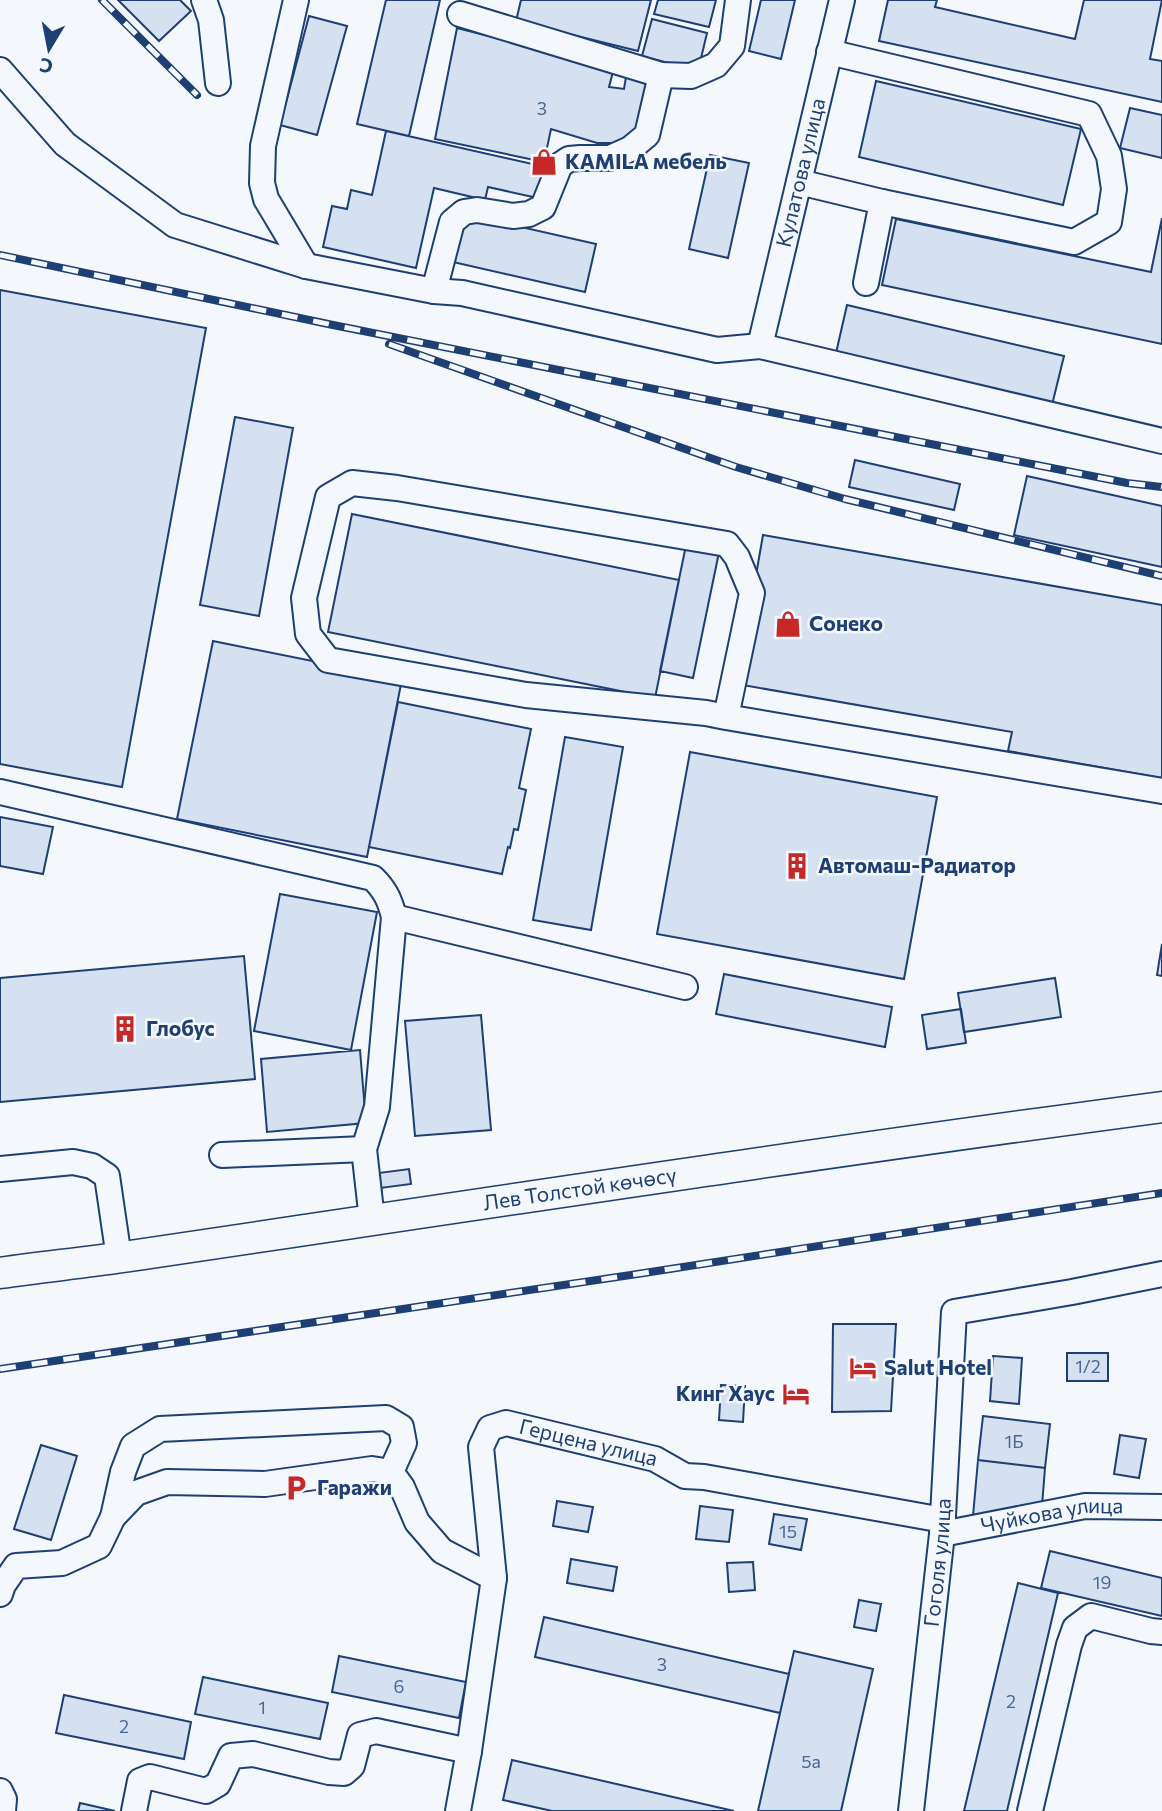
<svg xmlns="http://www.w3.org/2000/svg" width="1162" height="1811" font-family="Commissioner,sans-serif">
	<style>
		.building { fill: #d5e0f0; stroke: #1d3f73; stroke-width: 2 }
		.lines { fill: none; stroke-linecap: round; stroke-linejoin: round }
		.minor-casing { stroke: #1d3f73; stroke-width: 28 }
		.major-casing { stroke: #1d3f73; stroke-width: 33 }
		.minor { stroke: #f4f7fb; stroke-width: 24 }
		.major { stroke: #f4f7fb; stroke-width: 30 }
		.rail-casing { stroke: #1d3f73; stroke-width: 8 }
		.rail { stroke: #f4f7fb; stroke-width: 5; stroke-dasharray: 16; stroke-linecap: butt }
		.labels { text-anchor: middle; stroke-width: 5; stroke-linejoin: round; paint-order: stroke }
		.number-label { font-size: 18px; fill: #4b6792 }
		.poi-label { font-size: 21px; font-weight: bold; fill: #1d3f73; stroke: #f4f7fb; text-anchor: start }
		.street-label { font-size: 21px; fill: #1d3f73; stroke: #f4f7fb }
	</style>
	<rect width="100%" height="100%" fill="#f4f7fb"/>
	<path class="building" d="M118,0H180L191,11L159,41Z
		M386,0H440L409,136L357,124Z
		M521,0H651L638,51L516,21Z
		M658,0H716L709,27L654,14Z
		M761,0H795L781,59L749,51Z
		M888,0H937L935,7L1075,39L1084,0H1162L1150,59L1162,61V102L879,41Z
		M309,16L347,26L317,135L280,125Z
		M652,19L707,33L698,71L642,56Z
		M457,28L614,68L609,87L624,89L627,71L651,76L635,143H597L551,129L544,162L435,139Z
		M876,81L1081,129L1063,205L859,157Z
		M1130,108L1162,115V158L1120,148Z
		M386,131L550,168L542,199L488,187L485,200L434,188L416,268L323,247L332,206L347,209L351,190L372,195Z
		M710,155L749,163L728,258L689,249Z
		M464,214L596,244L585,292L453,262Z
		M1162,218V344L882,285L896,219L1151,272Z
		M0,290L206,328L122,787L0,764Z
		M847,305L1064,356L1052,405L836,353Z
		M235,417L293,428L259,616L200,605Z
		M855,460L960,484L954,510L849,487Z
		M1027,476L1162,506V567L1014,535Z
		M352,514L679,580L655,698L328,632Z
		M690,526L723,533L693,678L660,671Z
		M763,535L1162,605V778L1008,751L1012,732L737,684Z
		M213,641L402,679L367,857L177,819Z
		M398,702L531,729L519,788L526,790L518,830L514,829L510,848L508,847L502,874L369,847Z
		M565,737L623,747L591,930L533,920Z
		M690,752L937,797L904,979L657,934Z
		M0,817L53,827L43,874L0,866Z
		M280,894L377,912L351,1050L254,1031Z
		M1162,944V976L1157,975Z
		M244,956L255,1079L0,1102V978Z
		M724,974L892,1007L885,1047L716,1014Z
		M1055,978L1061,1017L964,1032L958,993Z
		M961,1009L966,1043L927,1049L922,1015Z
		M481,1015L491,1130L415,1136L405,1021Z
		M360,1050L366,1123L267,1132L261,1059Z
		M409,1169L411,1184L373,1189L371,1174Z
		M833,1324H896L891,1411L832,1412Z
		M1067,1353H1108V1381H1067Z
		M993,1356L1022,1358L1019,1404L990,1401Z
		M721,1385L745,1386L743,1422L719,1420Z
		M983,1416L1050,1424L1045,1468L978,1460Z
		M1120,1435L1146,1439L1139,1478L1114,1474Z
		M41,1445L77,1456L51,1540L14,1529Z
		M978,1460L1045,1468L1042,1506L973,1516Z
		M557,1501L593,1507L588,1532L553,1526Z
		M700,1506L733,1510L729,1542L696,1539Z
		M774,1514L807,1519L801,1550L769,1544Z
		M1050,1551L1162,1578V1616L1041,1588Z
		M571,1559L617,1567L613,1591L567,1583Z
		M753,1562L755,1590L729,1592L727,1563Z
		M1018,1583L1058,1593L1007,1811H964Z
		M859,1600L881,1604L876,1631L854,1627Z
		M544,1617L789,1674L780,1713L535,1657Z
		M794,1651L873,1669L841,1811H758Z
		M339,1656L466,1682L459,1718L332,1692Z
		M203,1677L328,1703L320,1739L195,1714Z
		M64,1695L191,1722L184,1759L56,1733Z
		M512,1760L734,1811H552L503,1800Z
		M80,1803L115,1811H78Z"/>
	<g class="lines">
		<defs>
			<g id="minor">
				<path d="M204,0L211,20L218,83"/>
				<path d="M296,0L263,146L262,183L266,199L306,266"/>
				<path d="M460,14L661,75L691,76L716,65L732,46L738,0"/>
				<path d="M829,52L1089,114L1109,156L1114,189L1109,222L1074,242L882,202"/>
				<path d="M0,70L65,144L175,225L306,266L434,291L462,293L717,350L760,346L1162,441"/>
				<path d="M799,182L882,202L866,283"/>
				<path d="M434,291L452,222L464,212L477,210L513,216L529,214L543,207L560,165L569,159L580,158H610L630,149L647,135L661,75"/>
				<path id="s1" d="M760,346L842,0"/>
				<path d="M726,717L752,593L737,557L727,544L397,488L352,483L328,497L304,598L308,634L328,660L526,695L706,713L726,717L1162,791"/>
				<path d="M0,792L373,878C385,890 390,900 394,917L377,1107L364,1149L372,1220"/>
				<path d="M394,917L685,987"/>
				<path d="M222,1155L364,1149"/>
				<path d="M0,1169L73,1162L92,1166L107,1176L119,1258"/>
				<path d="M113,1517L123,1472L133,1446L160,1429L386,1418L401,1427L404,1443L391,1472"/>
				<path id="s2" d="M942,1534L1085,1506L1162,1507"/>
				<path d="M0,1594L3,1585L16,1566L62,1563L99,1546L113,1517L136,1493L167,1482L265,1484L372,1469L391,1472L402,1487L417,1522L442,1551L494,1578"/>
				<path d="M0,1791L4,1799L3,1811"/>
				<path d="M134,1811L140,1781L150,1777L206,1791L218,1784L231,1756L253,1754L329,1772L344,1773L352,1766L360,1735L376,1731L469,1751"/>
				<path id="s3" d="M458,1811L469,1751L494,1578L481,1447L490,1428L506,1423L655,1459L685,1476L704,1477L943,1520"/>
				<path id="s4" d="M911,1811L942,1534L954,1312L1072,1292L1162,1274"/>
				<path d="M1030,1811L1069,1645L1075,1628L1091,1616L1151,1631L1162,1632"/>
			</g>
			<g id="major">
				<path id="s5" d="M0,1273C41,1267 82,1263 123,1257C469,1206 815,1153 1162,1107"/>
			</g>
		</defs>
		<use href="#minor" class="minor-casing"/>
		<use href="#major" class="major-casing"/>
		<use href="#minor" class="minor"/>
		<use href="#major" class="major"/>
		<defs>
			<path id="rail" d="M102,0L197,95
				M0,255L333,325L1127,483L1162,487
				M389,344L736,467L845,499L1162,576
				M0,1369L644,1273L1162,1193"/>
		</defs>
		<use href="#rail" class="rail-casing"/>
		<use href="#rail" class="rail"/>
	</g>
	<defs>
		<symbol id="shop-bare" viewBox="-9 -9 18 18"><path d="M-5-2.5h2.3a2.7 3.5 0 0 1 5.4 0H5L5.5 6h-11ZM-1.5-2.5h3a1.5 2.3 0 0 0-3 0Z" fill="#c62828" stroke="#f4f7fb" stroke-width="2.5" paint-order="stroke"/></symbol>
		<symbol id="building-bare" viewBox="-9 -9 18 18"><path d="M-4-6H4V6H1V3H-1V6H-4ZM-2.5-4.3h1.7v1.8h-1.7ZM.8-4.3h1.7v1.8H.8ZM-2.5-1h1.7V.8h-1.7ZM.8-1h1.7V.8H.8Z" fill="#c62828" stroke="#f4f7fb" stroke-width="2.5" paint-order="stroke"/></symbol>
		<symbol id="hotel-bare" viewBox="-9 -9 18 18"><path d="M-6-4.5h1.5V1H6V5H4.5V3h-9V5H-6ZM-4 0a1.8 1.8 0 1 1 3.6 0ZM.5 0V-2.5h3Q6-2.5 6 0Z" fill="#c62828" stroke="#f4f7fb" stroke-width="2.5" paint-order="stroke"/></symbol>
		<symbol id="parking-bare" viewBox="-9 -9 18 18"><path d="M-3.5-5.5H1a3.5 3.5 0 0 1 0 7H-1V5.5H-3.5ZM-1-3.4V-.6H.8a1.4 1.4 0 0 0 0-2.8Z" fill="#c62828" stroke="#f4f7fb" stroke-width="2.5" paint-order="stroke"/></symbol>
	</defs>
	<g fill-rule="evenodd">
		<use href="#shop-bare" x="525" y="143" width="38" height="38"/>
		<use href="#shop-bare" x="769" y="605" width="38" height="38"/>
		<use href="#building-bare" x="778" y="847" width="38" height="38"/>
		<use href="#building-bare" x="106" y="1010" width="38" height="38"/>
		<use href="#hotel-bare" x="844" y="1349" width="38" height="38"/>
		<use href="#hotel-bare" x="777" y="1375" width="38" height="38"/>
		<use href="#parking-bare" x="277" y="1469" width="38" height="38"/>
	</g>
	<g class="labels">
		<g class="number-label">
			<text x="542" y="115">3</text>
			<text x="1088" y="1373">1/2</text>
			<text x="1014" y="1448">1Б</text>
			<text x="788" y="1538">15</text>
			<text x="1102" y="1589">19</text>
			<text x="662" y="1671">3</text>
			<text x="399" y="1693">6</text>
			<text x="1011" y="1708">2</text>
			<text x="262" y="1714">1</text>
			<text x="124" y="1733">2</text>
			<text x="811" y="1768">5а</text>
		</g>
		<g class="poi-label">
			<text x="565" y="169">KAMILA мебель</text>
			<text x="809" y="631">Сонеко</text>
			<text x="818" y="873">Автомаш-Радиатор</text>
			<text x="146" y="1036">Глобус</text>
			<text x="884" y="1375">Salut Hotel</text>
			<text x="775" y="1401" text-anchor="end">Кинг Хаус</text>
			<text x="317" y="1495">Гаражи</text>
		</g>
		<g class="street-label">
			<text dy="7" stroke="none"><textPath href="#s1" startOffset="178">Кулатова улица</textPath></text>
			<text dy="7" stroke="none"><textPath href="#s5" startOffset="586">Лев Толстой көчөсү</textPath></text>
			<text dy="7" stroke="none"><textPath href="#s3" startOffset="490">Герцена улица</textPath></text>
			<text dy="7" stroke="none"><textPath href="#s2" startOffset="112">Чуйкова улица</textPath></text>
			<text dy="7" stroke="none"><textPath href="#s4" startOffset="250">Гоголя улица</textPath></text>
		</g>
	</g>
	<g transform="translate(49 49) rotate(190)" stroke="#f4f7fb" stroke-width="5" paint-order="stroke">
	<path d="M0-5L12 26L0 18L-12 26Z" fill="#1d3f73"/>
	<text y="-10" font-size="19" font-weight="bold" text-anchor="middle" fill="#1d3f73">С</text>
	</g>
</svg>
